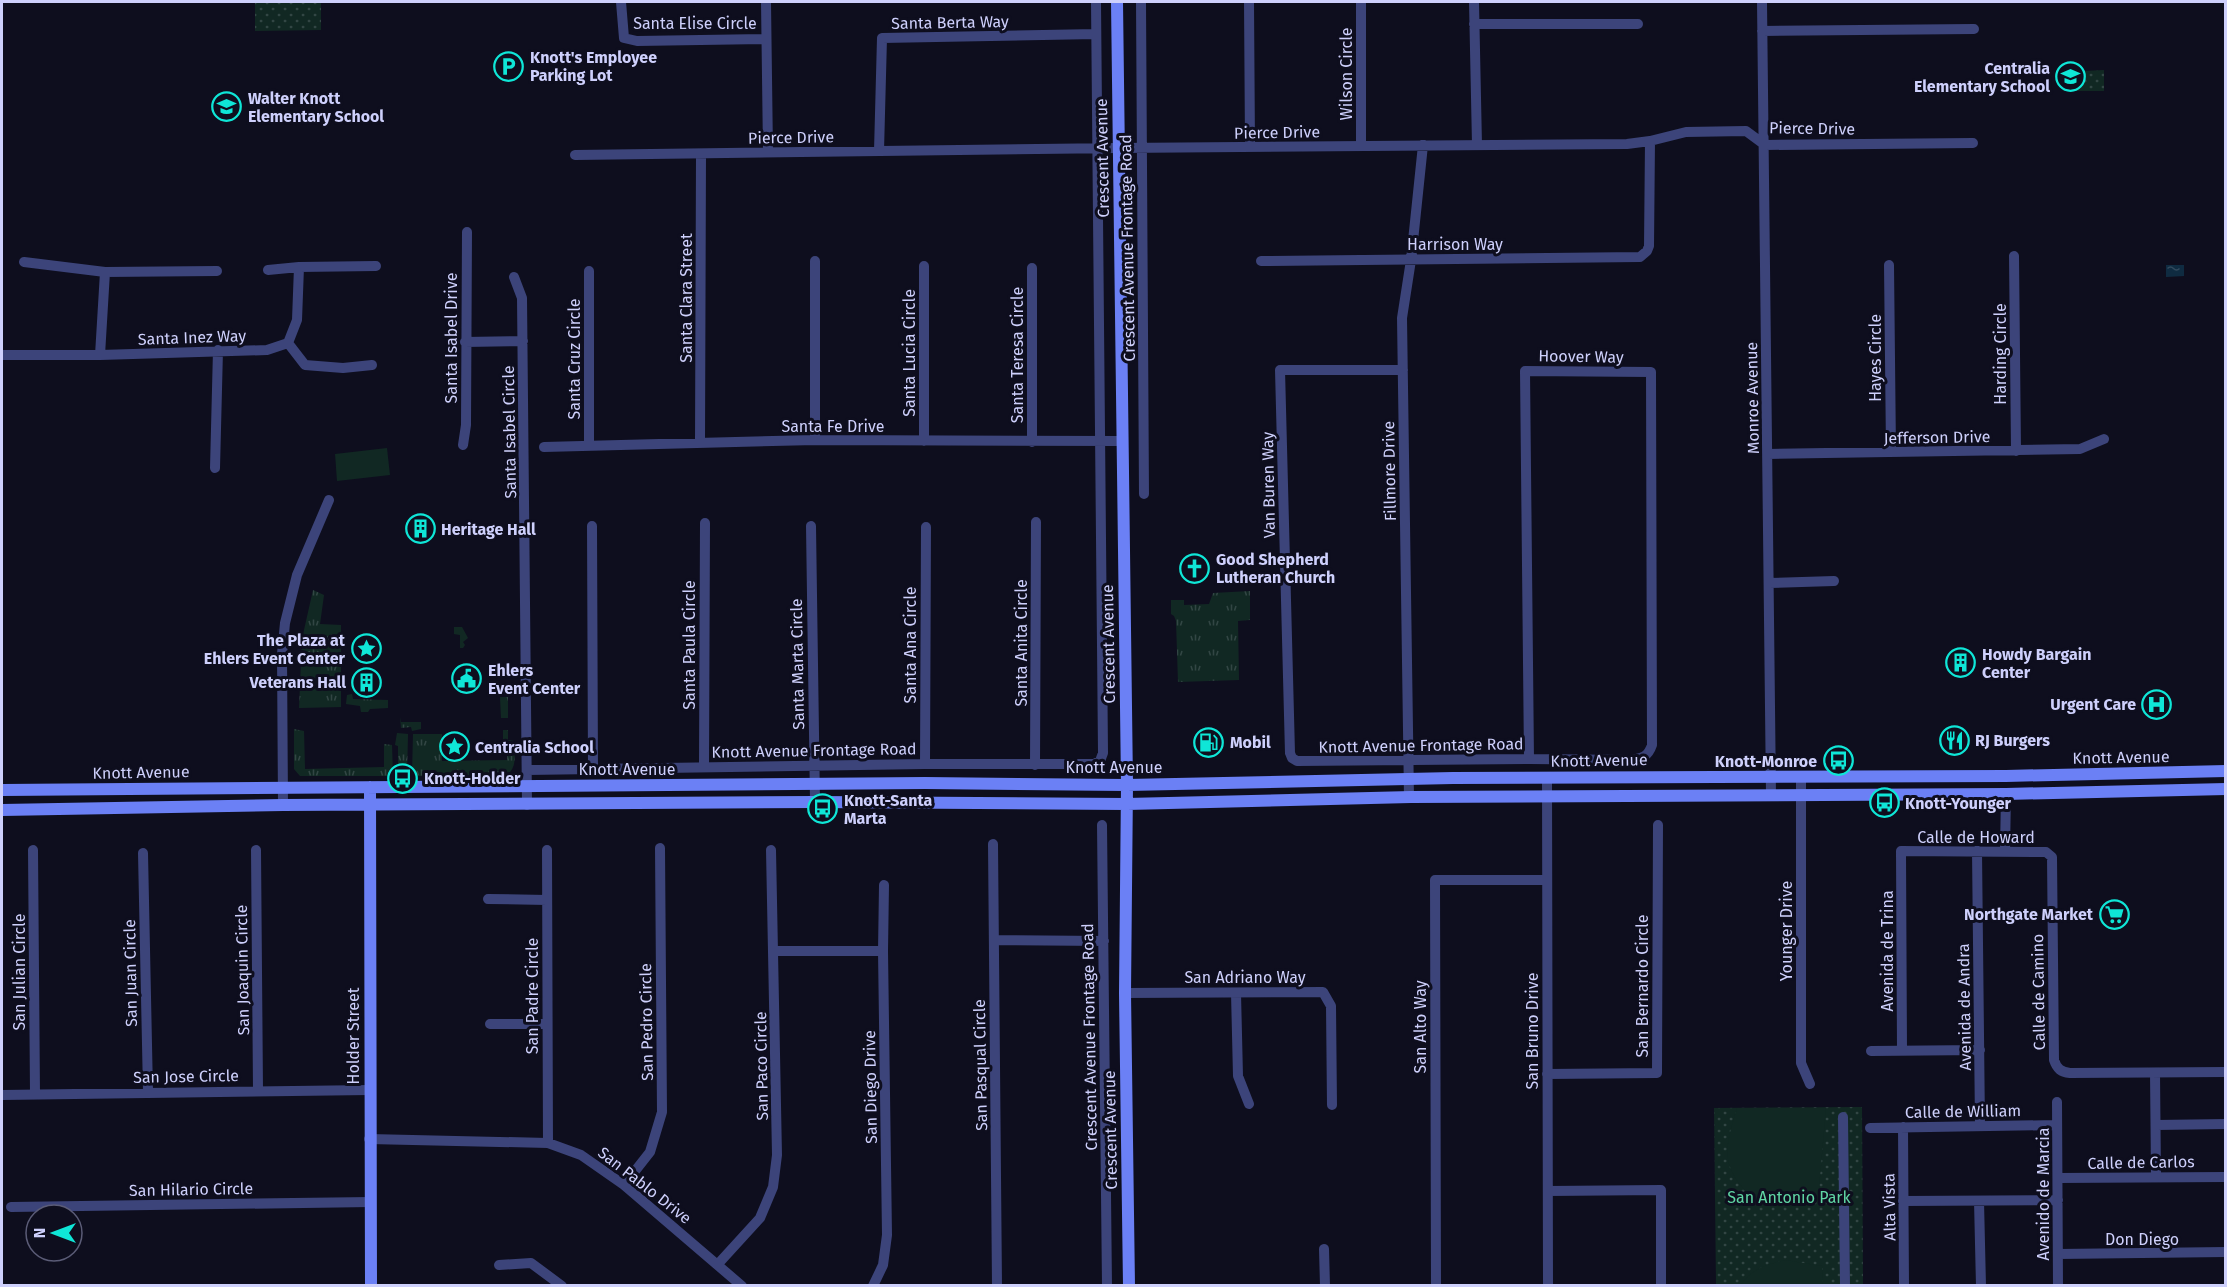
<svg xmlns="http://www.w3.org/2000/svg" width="2227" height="1287" font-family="'Fira Sans',sans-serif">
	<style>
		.grass { fill: url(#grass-tufts) }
		.park { fill: url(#park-dots) }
		.pitch { fill: #112823 }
		.water { fill: url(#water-ripples) }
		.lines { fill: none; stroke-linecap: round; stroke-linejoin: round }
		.street { stroke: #3c447a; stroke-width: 10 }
		.secondary { stroke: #6b80f5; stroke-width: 12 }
		.labels { text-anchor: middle; stroke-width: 6; stroke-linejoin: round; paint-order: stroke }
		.street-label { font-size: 16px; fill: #ced0fc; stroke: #0e0e1e }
		.poi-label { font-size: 16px; font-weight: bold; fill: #ced0fc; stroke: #0e0e1e; text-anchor: start }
		.park-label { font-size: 16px; fill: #60d6a4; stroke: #0e0e1e }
	</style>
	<defs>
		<pattern id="grass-tufts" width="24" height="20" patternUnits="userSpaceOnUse" patternTransform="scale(1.5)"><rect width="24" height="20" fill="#112823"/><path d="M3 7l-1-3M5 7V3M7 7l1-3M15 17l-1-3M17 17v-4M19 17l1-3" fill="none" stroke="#324644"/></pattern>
		<pattern id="park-dots" width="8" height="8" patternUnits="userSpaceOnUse" patternTransform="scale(1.5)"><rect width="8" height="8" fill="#112823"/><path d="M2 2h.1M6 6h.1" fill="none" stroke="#324644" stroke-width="1.8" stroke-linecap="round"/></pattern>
		<pattern id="water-ripples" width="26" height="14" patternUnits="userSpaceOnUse" patternTransform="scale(1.5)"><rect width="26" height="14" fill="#0f2b41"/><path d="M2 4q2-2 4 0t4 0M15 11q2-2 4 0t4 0" fill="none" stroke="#31495d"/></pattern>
	</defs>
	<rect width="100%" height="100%" fill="#0e0e1e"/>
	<path class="grass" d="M313,590L324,595L320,624L341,625V707L299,708L302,639Z
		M1250,591V620L1238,621L1239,680L1178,682L1176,621L1174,616L1171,614V600H1184V605L1209,604L1213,593Z
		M454,627H462L468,638L463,642L465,645L463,648H460V635L454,634Z
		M352,694L353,699L388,700V708L370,709L368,712H361L360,706L346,704L347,695Z
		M500,697H508V718H501Z
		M400,717L401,722H421V729L412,731L411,727L401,728Z
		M294,729L304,731L305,769L384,767V744L392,745L393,776H300L294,769Z
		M503,730H508V740L514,741C514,752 518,767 507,775L428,777L412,775L413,734H442V761L507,760L508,747L503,745Z
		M397,733L408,734L407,777L404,776V769L398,764V746L395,745Z"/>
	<path class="park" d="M255,2H321V30L255,31Z
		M2104,70V91H2063L2062,77H2079L2084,71Z
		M1862,1107L1863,1285H1716L1714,1108Z"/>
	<path class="pitch" d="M387,448L390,475L337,481L335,454Z
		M1737,1108H1826L1818,1200C1785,1216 1744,1204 1730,1167C1723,1149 1732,1126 1737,1108Z
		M1785,1260L1822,1266L1823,1285H1741C1751,1269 1767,1264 1785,1260Z"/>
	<path class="water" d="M2166,265H2184V276L2166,277Z"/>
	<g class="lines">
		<path class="street" d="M621,2L624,38L637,41L766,39
			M766,2L768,152
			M1141,2L1144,494
			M1249,2L1250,147
			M1474,2L1477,145
			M1762,2L1771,795
			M1474,24H1638
			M1762,31L1974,29
			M1361,146V2
			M879,151L882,38L1096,34
			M575,155L1119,148L1627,144L1650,141L1686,132L1746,131L1765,145L1973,143
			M2014,256L2016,451
			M815,261V440
			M1261,261L1640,257L1647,251L1649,246L1650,141
			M24,262L105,272L217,271
			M1889,265L1891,452
			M268,270L299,267L376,266
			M589,271V446
			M514,277L522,298L527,805
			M465,342L523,341
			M288,343L297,320L299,267
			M2,355H100L267,350L288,343L305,365L343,368L372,365
			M100,355L105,272
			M1403,370H1280L1290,753L1292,758L1297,761L1529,759L1631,760C1642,758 1648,757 1652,745L1651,372L1525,371L1529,759
			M924,441V266
			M1032,442V268
			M700,443L701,154
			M463,445L466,425L467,232
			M544,447L815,440L1121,441
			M1768,454L2080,449L2104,439
			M215,468L218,350
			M592,526L593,769
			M811,526L815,802
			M1769,583L1834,581
			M925,764L926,527
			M1035,765L1036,522
			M704,767L705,523
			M527,770L925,764H1094L1100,761L1103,753L1096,2
			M1801,776V1063L1810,1084
			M1547,777L1548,1286
			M1409,798L1402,318L1411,260L1423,145
			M283,805L282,654L285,623L297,575L329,500
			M1102,825L1107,1286
			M993,844L997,1286
			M33,850L35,1094
			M256,850L258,1090
			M547,850L548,1143
			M1977,851L1980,1126
			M2005,851L2006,794
			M143,853L148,1092
			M488,899L547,900
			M994,940L1104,941
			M774,951H883
			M1125,993L1323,992L1331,1006L1332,1105
			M1236,993L1238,1076L1249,1104
			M490,1024H547
			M1871,1051L1980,1050
			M1902,1051L1901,851L2046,852L2052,857L2054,1060C2057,1069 2061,1072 2070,1073L2226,1072
			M2155,1073L2156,1176
			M1547,1074L1657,1073L1658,825
			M2,1095L370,1090
			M2057,1102L2058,1286
			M1843,1117L1845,1286
			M2156,1125L2226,1124
			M1903,1127L1904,1286
			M1870,1128L2057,1125
			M369,1139L548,1143L581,1155L624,1185L742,1286
			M2058,1178L2226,1177
			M624,1185L650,1152L662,1112L660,848
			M1548,1191L1661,1190V1286
			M1903,1201L2058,1200
			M1979,1201L1981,1286
			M11,1207L371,1202
			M1324,1249L1325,1286
			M2058,1254L2226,1252
			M718,1264L760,1218L773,1187L777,1155L771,850
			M499,1265L531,1263L562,1286
			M873,1286L883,1265L887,1235L883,951L884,885
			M1436,1286L1435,880H1547"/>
		<path class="secondary" d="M1117,2L1127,785L1125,993L1129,1286
			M370,787L371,1286
			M2,790L925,783L1127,785L1453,778L2006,776L2226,771
			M2,810L283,805L815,802L1127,804L1411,797L2006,794L2226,789"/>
	</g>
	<defs>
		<symbol id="parking-ring" viewBox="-11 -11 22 22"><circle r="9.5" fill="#0e0e1e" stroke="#0fe6d7" stroke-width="1.5"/><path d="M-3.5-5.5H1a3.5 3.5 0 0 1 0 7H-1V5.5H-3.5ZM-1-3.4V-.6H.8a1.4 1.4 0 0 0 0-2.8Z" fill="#0fe6d7"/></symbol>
		<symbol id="school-ring" viewBox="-11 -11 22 22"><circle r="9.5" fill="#0e0e1e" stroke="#0fe6d7" stroke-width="1.5"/><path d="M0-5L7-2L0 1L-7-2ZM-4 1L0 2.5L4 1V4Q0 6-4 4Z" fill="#0fe6d7"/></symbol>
		<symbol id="building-ring" viewBox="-11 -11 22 22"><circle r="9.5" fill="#0e0e1e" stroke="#0fe6d7" stroke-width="1.5"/><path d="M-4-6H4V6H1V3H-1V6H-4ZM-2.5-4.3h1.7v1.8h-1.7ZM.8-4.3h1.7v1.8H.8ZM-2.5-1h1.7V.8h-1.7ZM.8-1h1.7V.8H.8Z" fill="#0fe6d7"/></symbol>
		<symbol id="church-ring" viewBox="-11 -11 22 22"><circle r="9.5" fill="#0e0e1e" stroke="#0fe6d7" stroke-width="1.5"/><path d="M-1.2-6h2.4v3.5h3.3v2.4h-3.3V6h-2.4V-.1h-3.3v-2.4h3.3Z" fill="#0fe6d7"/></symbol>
		<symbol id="sight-ring" viewBox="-11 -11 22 22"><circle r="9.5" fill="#0e0e1e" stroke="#0fe6d7" stroke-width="1.5"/><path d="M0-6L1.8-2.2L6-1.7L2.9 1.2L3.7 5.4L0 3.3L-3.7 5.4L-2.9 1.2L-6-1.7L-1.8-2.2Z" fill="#0fe6d7"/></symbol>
		<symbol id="civic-ring" viewBox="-11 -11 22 22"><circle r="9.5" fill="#0e0e1e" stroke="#0fe6d7" stroke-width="1.5"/><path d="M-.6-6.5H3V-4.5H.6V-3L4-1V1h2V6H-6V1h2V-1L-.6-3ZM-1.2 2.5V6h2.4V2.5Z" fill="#0fe6d7"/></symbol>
		<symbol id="hospital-ring" viewBox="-11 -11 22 22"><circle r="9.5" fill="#0e0e1e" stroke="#0fe6d7" stroke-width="1.5"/><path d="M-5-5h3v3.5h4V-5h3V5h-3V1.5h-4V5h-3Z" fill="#0fe6d7"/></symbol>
		<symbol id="restaurant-ring" viewBox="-11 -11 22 22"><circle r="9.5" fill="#0e0e1e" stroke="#0fe6d7" stroke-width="1.5"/><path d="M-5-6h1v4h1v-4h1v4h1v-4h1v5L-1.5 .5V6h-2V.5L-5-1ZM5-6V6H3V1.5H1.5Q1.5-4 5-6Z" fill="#0fe6d7"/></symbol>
		<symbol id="fuel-ring" viewBox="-11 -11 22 22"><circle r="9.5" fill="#0e0e1e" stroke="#0fe6d7" stroke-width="1.5"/><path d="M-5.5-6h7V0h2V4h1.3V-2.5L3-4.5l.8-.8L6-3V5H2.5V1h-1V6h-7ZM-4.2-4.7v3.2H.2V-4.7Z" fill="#0fe6d7"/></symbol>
		<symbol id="bus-ring" viewBox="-11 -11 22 22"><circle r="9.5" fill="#0e0e1e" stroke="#0fe6d7" stroke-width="1.5"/><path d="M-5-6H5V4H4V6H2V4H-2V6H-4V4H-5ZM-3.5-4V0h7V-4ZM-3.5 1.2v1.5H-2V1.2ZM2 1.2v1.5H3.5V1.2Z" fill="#0fe6d7"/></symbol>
		<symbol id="supermarket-ring" viewBox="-11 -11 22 22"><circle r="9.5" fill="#0e0e1e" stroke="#0fe6d7" stroke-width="1.5"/><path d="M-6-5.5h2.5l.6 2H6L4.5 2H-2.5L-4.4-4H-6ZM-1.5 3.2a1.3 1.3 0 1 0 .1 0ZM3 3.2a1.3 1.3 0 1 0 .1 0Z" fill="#0fe6d7"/></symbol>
	</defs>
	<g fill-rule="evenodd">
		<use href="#parking-ring" x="492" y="50" width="33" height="33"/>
		<use href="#school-ring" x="2054" y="60" width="33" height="33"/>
		<use href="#school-ring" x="210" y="90" width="33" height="33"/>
		<use href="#building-ring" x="404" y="512" width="33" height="33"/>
		<use href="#church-ring" x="1178" y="552" width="33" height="33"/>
		<use href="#sight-ring" x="350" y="632" width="33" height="33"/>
		<use href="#building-ring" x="1944" y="646" width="33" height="33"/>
		<use href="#civic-ring" x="450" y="662" width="33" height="33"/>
		<use href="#building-ring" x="350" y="666" width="33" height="33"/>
		<use href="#hospital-ring" x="2140" y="688" width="33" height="33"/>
		<use href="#restaurant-ring" x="1938" y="724" width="33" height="33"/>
		<use href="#fuel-ring" x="1192" y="726" width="33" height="33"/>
		<use href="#sight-ring" x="438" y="730" width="33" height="33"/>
		<use href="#bus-ring" x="1822" y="744" width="33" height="33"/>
		<use href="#bus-ring" x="386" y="762" width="33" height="33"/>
		<use href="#bus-ring" x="1868" y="786" width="33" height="33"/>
		<use href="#bus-ring" x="806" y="792" width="33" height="33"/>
		<use href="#supermarket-ring" x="2098" y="898" width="33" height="33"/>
	</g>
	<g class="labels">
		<g class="street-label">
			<text transform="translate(950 22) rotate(-1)" y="6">Santa Berta Way</text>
			<text x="695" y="29">Santa Elise Circle</text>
			<text transform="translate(1346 74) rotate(-90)" y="6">Wilson Circle</text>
			<text transform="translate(1812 128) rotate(1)" y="6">Pierce Drive</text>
			<text transform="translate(1277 132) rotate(-1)" y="6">Pierce Drive</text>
			<text transform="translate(791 137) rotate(-1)" y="6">Pierce Drive</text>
			<text transform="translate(1102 158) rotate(-91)" y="6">Crescent Avenue</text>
			<text x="1455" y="250">Harrison Way</text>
			<text transform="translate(1127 248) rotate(-91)" y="6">Crescent Avenue Frontage Road</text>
			<text transform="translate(686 298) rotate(-90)" y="6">Santa Clara Street</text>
			<text transform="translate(192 337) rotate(-2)" y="6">Santa Inez Way</text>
			<text transform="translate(451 338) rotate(-90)" y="6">Santa Isabel Drive</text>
			<text transform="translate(909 353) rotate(-90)" y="6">Santa Lucia Circle</text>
			<text transform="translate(2000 354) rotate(-90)" y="6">Harding Circle</text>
			<text transform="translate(1017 355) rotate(-90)" y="6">Santa Teresa Circle</text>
			<text transform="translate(1581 356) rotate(1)" y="6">Hoover Way</text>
			<text transform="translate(1875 358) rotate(-90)" y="6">Hayes Circle</text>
			<text transform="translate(574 359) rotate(-90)" y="6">Santa Cruz Circle</text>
			<text transform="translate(1752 398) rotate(-91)" y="6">Monroe Avenue</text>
			<text x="833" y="432">Santa Fe Drive</text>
			<text transform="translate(509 432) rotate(-91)" y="6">Santa Isabel Circle</text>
			<text transform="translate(1937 437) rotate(-1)" y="6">Jefferson Drive</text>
			<text transform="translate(1389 471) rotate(-91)" y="6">Fillmore Drive</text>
			<text transform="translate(1268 485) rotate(-91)" y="6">Van Buren Way</text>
			<text transform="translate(1021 643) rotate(-90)" y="6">Santa Anita Circle</text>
			<text transform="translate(1108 644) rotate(-91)" y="6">Crescent Avenue</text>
			<text transform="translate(689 645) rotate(-90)" y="6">Santa Paula Circle</text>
			<text transform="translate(910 645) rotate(-90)" y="6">Santa Ana Circle</text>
			<text transform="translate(797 664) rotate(-91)" y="6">Santa Marta Circle</text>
			<text transform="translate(1421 745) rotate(-1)" y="6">Knott Avenue Frontage Road</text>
			<text transform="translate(814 750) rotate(-1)" y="6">Knott Avenue Frontage Road</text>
			<text transform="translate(2121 757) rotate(-1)" y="6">Knott Avenue</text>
			<text transform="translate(1599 760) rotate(-1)" y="6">Knott Avenue</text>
			<text x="1114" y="773">Knott Avenue</text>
			<text x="627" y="775">Knott Avenue</text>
			<text transform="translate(141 772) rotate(-1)" y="6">Knott Avenue</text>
			<text x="1976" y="843">Calle de Howard</text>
			<text transform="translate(1786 931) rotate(-90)" y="6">Younger Drive</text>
			<text transform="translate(1887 951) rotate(-90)" y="6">Avenida de Trina</text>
			<text transform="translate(242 970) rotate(-91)" y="6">San Joaquin Circle</text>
			<text transform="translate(19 972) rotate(-90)" y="6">San Julian Circle</text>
			<text transform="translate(130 973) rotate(-91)" y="6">San Juan Circle</text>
			<text x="1245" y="983">San Adriano Way</text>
			<text transform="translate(1642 986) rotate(-90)" y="6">San Bernardo Circle</text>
			<text transform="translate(2038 992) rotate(-91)" y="6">Calle de Camino</text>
			<text transform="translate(532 996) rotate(-90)" y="6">San Padre Circle</text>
			<text transform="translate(1964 1007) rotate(-91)" y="6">Avenida de Andra</text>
			<text transform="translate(646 1022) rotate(-91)" y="6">San Pedro Circle</text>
			<text transform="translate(1420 1027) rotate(-90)" y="6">San Alto Way</text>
			<text transform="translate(1532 1031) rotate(-90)" y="6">San Bruno Drive</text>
			<text transform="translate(353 1036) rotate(-90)" y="6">Holder Street</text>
			<text transform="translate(1089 1037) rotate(-91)" y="6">Crescent Avenue Frontage Road</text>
			<text transform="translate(980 1065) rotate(-91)" y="6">San Pasqual Circle</text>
			<text transform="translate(761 1066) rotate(-91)" y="6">San Paco Circle</text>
			<text transform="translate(186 1076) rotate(-1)" y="6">San Jose Circle</text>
			<text transform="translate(870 1087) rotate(-91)" y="6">San Diego Drive</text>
			<text transform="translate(1963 1111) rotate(-1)" y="6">Calle de William</text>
			<text transform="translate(1110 1130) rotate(-91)" y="6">Crescent Avenue</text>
			<text transform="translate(2141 1162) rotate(-1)" y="6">Calle de Carlos</text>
			<text transform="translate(645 1185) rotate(38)" y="6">San Pablo Drive</text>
			<text transform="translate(191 1189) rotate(-1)" y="6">San Hilario Circle</text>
			<text transform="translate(2043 1194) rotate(-90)" y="6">Avenido de Marcia</text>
			<text transform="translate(1889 1207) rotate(-91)" y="6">Alta Vista</text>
			<text x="2142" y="1245">Don Diego</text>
		</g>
		<g class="poi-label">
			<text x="530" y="63">Knott's Employee<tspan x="530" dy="18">Parking Lot</tspan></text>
			<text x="2050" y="74" text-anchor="end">Centralia<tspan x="2050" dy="18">Elementary School</tspan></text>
			<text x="248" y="104">Walter Knott<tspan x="248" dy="18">Elementary School</tspan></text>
			<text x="441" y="535">Heritage Hall</text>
			<text x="1216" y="565">Good Shepherd<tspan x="1216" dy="18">Lutheran Church</tspan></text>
			<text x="345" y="646" text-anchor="end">The Plaza at<tspan x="345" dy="18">Ehlers Event Center</tspan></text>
			<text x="1982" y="660">Howdy Bargain<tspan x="1982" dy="18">Center</tspan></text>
			<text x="488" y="676">Ehlers<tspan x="488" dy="18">Event Center</tspan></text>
			<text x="346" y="688" text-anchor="end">Veterans Hall</text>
			<text x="2136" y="710" text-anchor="end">Urgent Care</text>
			<text x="1975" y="746">RJ Burgers</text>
			<text x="1230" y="748">Mobil</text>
			<text x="475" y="753">Centralia School</text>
			<text x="1817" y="767" text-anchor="end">Knott-Monroe</text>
			<text x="424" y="784">Knott-Holder</text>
			<text x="844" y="806">Knott-Santa<tspan x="844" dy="18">Marta</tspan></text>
			<text x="1905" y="809">Knott-Younger</text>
			<text x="2093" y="920" text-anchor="end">Northgate Market</text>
		</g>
		<g class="park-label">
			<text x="1789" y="1203">San Antonio Park</text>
		</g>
	</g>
	<rect width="2227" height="1287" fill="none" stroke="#ced0fc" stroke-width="6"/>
	<g transform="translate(54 1233) rotate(270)"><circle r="28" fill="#0e0e1e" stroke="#5b5c77" stroke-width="1.5"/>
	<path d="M0-4.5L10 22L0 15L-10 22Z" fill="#0fe6d7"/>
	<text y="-9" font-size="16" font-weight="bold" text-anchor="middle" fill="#ced0fc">N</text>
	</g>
</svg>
